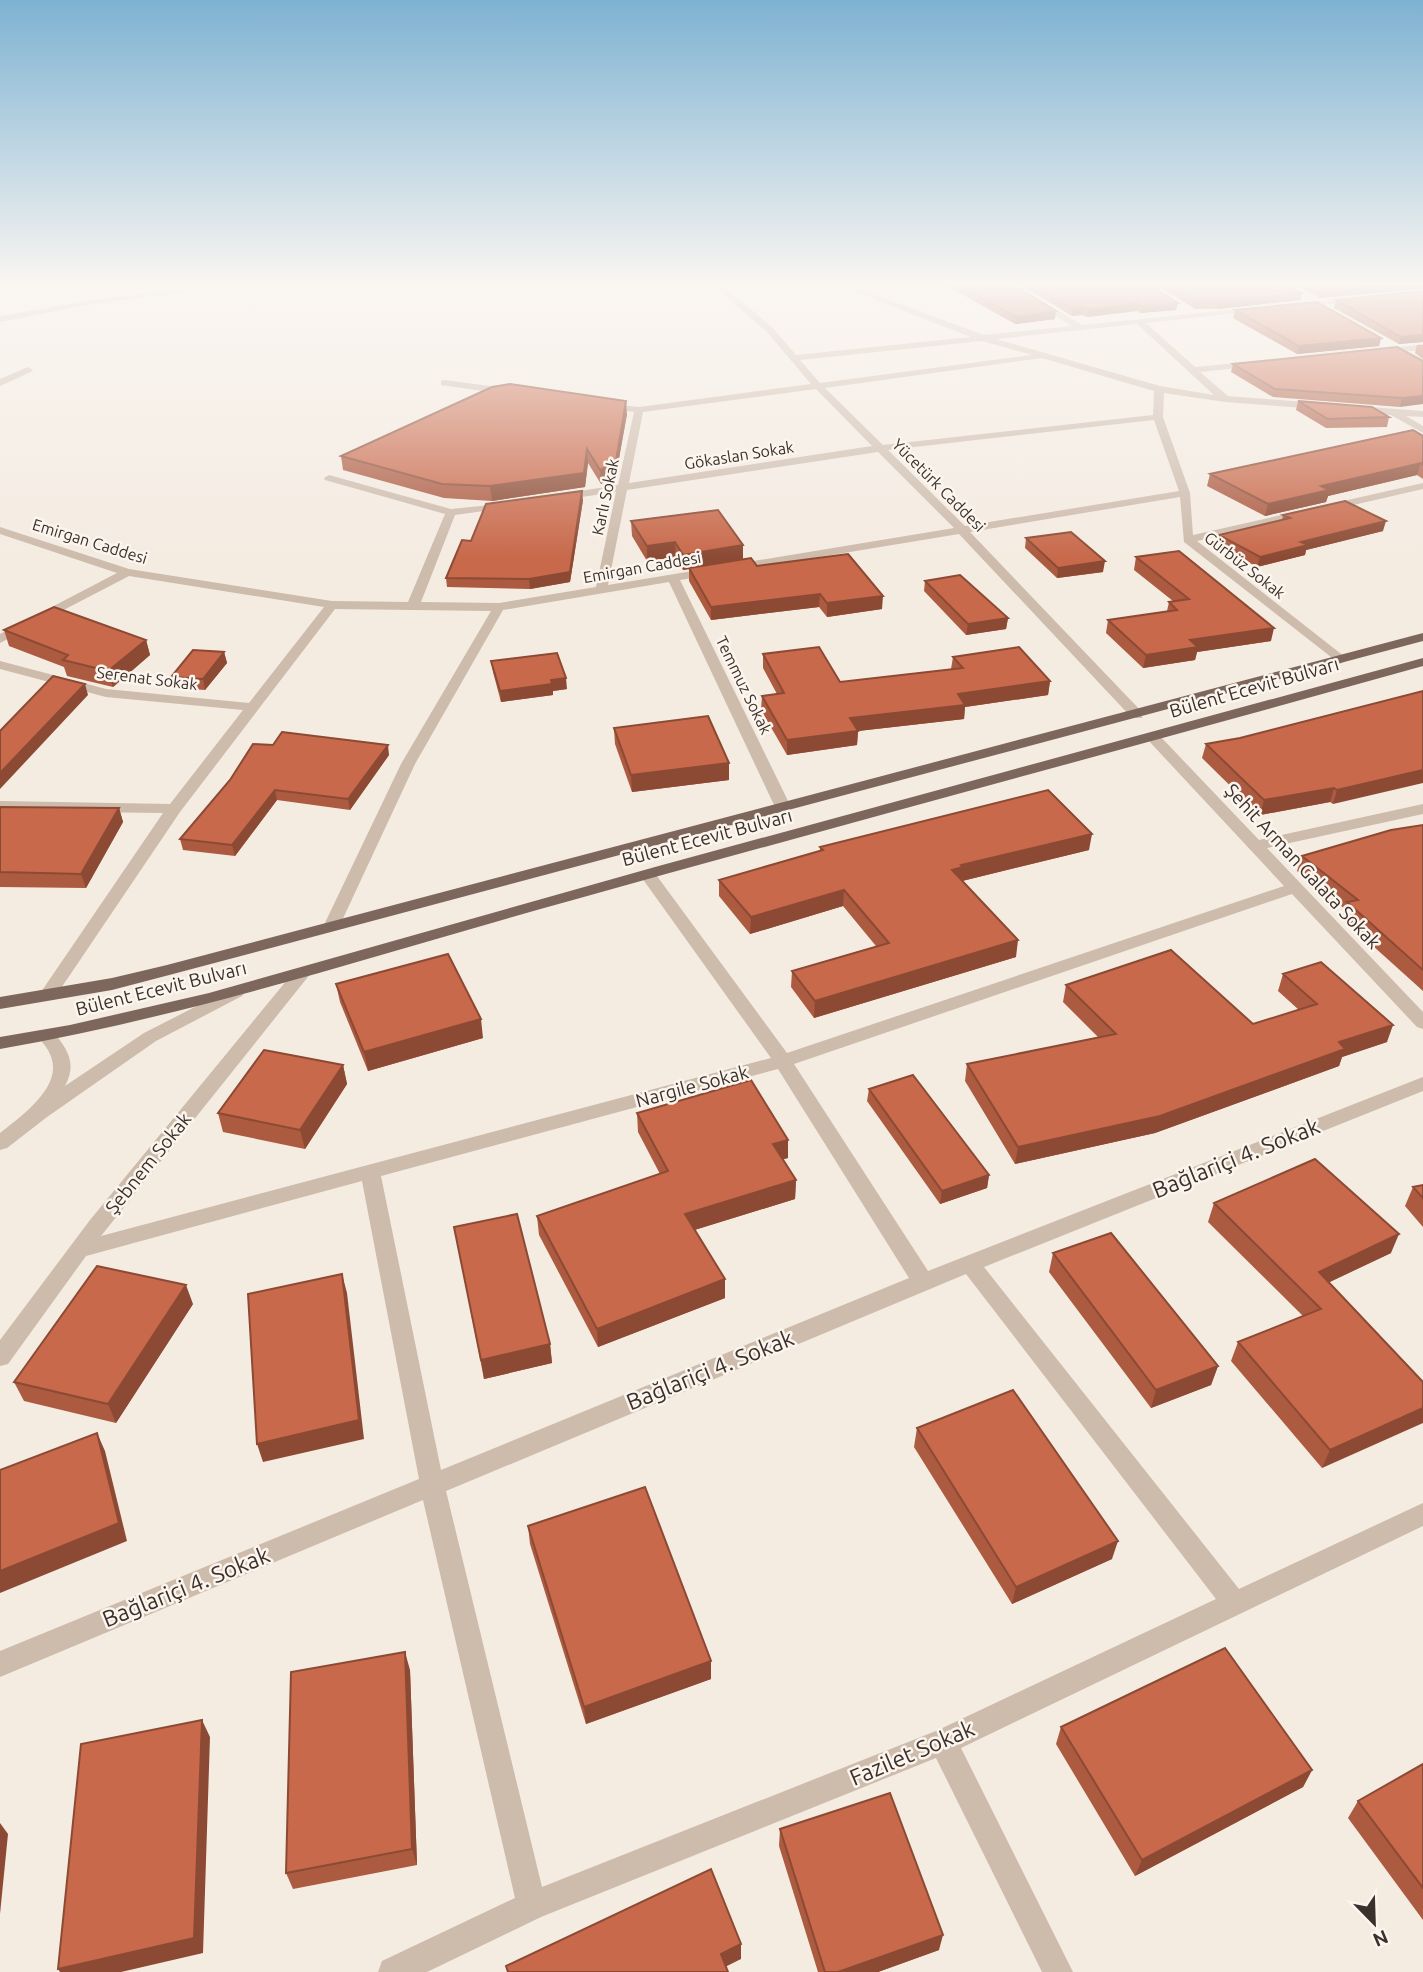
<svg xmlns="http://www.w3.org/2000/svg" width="1423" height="1972" font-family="Ubuntu,sans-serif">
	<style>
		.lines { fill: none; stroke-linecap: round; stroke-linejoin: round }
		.minor { fill: #cdbbac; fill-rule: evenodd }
		.major { fill: #7d675c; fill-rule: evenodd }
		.wall { fill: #ac5a40 }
		.shaded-wall { fill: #8c4a34 }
		.building { fill: #c8694b; stroke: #8c4a34; stroke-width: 2 }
		.labels { text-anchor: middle; stroke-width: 5; stroke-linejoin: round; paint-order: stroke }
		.far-street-label { font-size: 16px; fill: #3b302b; stroke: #fbf5ee }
		.street-label { font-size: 19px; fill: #3b302b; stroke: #fbf5ee }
		.near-street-label { font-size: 23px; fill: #3b302b; stroke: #fbf5ee }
	</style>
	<rect width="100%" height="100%" fill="#f4ebe1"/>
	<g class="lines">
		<path class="minor" d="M242,282H266L93,304L0,322V316L93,300Z
			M709,282H718L772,327L796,355L971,337L830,282H841L984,335L1072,326L1001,282H1011L1082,325L1259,307L1256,311L1146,323L1195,367L1259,361L1261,363L1256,366L1200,372L1228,396L1318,403L1323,406L1318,409L1225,402L1164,393L1163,417L1190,493L1193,535L1423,483V489L1197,541L1345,657L1347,660L1340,664L1184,542L1180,497L970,532L1142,712V718H1132L959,534L680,580L791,807L783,812L775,807L669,582L503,610L415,764L339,927L331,932L323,927L401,764L491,611L335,609L180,812L53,1000H41L38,996L41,992L163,813L0,811V801L170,804L243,710L106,697L0,669V661L106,689L249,703L324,607L129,576L0,643V634L117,573L0,534V527L129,569L332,601L408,602L445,514L325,480L324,478L329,475L451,509L510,503L511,505L506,508L455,515L421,602L499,603L596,587L616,492L561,500L556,497L561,494L618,485L634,412L602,407V403L639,407L811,384L766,331ZM1137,324L1214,395L1160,386L996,339ZM982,341L1032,355L820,383L800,360ZM1042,358L1154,391L1153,415L883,445L825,388ZM816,389L872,446L629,483L643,412ZM1154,420L1179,491L965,526L888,450ZM878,452L954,528L608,585L627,490Z
			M1363,297L1360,301L1298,307L1294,305Z
			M1423,344V350L1378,354L1374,351Z
			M28,367L33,370L31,372L0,386V379Z
			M444,380L511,389L516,392L511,395L441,385V381Z
			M1357,406L1423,411V417L1406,416L1423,426V433L1391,415L1354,411V407Z
			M1153,733L1158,734L1259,840L1423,804V814L1267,848L1423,1012V1029L1417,1027L1292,894L794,1064L928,1271L1423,1077V1091L984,1267L1239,1589L1423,1503V1526L961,1748L1073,1972H1042L936,1758L541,1917L427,1972H378L382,1961L515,1898L423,1500L0,1677V1651L419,1479L362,1181L86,1256L8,1364L0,1366V1340L90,1220L296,969H308L311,973L101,1236L771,1058L642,878L640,875L642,872H654L787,1053L1284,886L1148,740V734ZM778,1069L909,1278L441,1470L381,1176ZM966,1274L1216,1599L936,1731L542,1887L446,1491Z
			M236,986L245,992L242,996L156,1041L47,1117L7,1148L0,1150V1133C20,1117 60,1089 52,1060C50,1050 43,1044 38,1036L41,1032H53C68,1049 77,1064 65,1086L144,1033Z"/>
		<path class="major" d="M1423,633V641L173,974L112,990L0,1009V997L112,978L167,965Z
			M1423,658V666C1140,745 856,821 573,900C382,953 195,1015 0,1049V1037L70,1025L209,993L655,867Z"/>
	</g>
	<path class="wall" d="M940,282H1008L1055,319L1015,324Z
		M1016,282H1145L1176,310L1140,313L1137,311L1087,317L1082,315L1072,316Z
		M1152,282H1283L1302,293L1300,300L1218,309H1195Z
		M1290,282H1423V289L1319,298Z
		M1423,291V342L1399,344L1334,308L1336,300Z
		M1235,310L1381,338L1379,346L1297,354L1233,318Z
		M1417,345H1423V359L1415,353Z
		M1423,361L1400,407L1273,397L1231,372L1233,364Z
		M1298,401L1389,417L1387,427L1326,428L1296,410Z
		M627,414L616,475L601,484L588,463L585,487L492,501L444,498L343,470L341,456Z
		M1423,436V479L1417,475L1328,496L1326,502L1265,516L1207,486L1210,474Z
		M583,500L570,582L530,589L447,587L446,578L471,541Z
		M1283,515L1383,531L1306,550L1305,555L1257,567L1217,545L1219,535L1282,520Z
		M631,521L743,545V559L757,566L882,609L827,617L819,607L711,620L689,581V569L683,570L676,557L647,561L632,536Z
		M1026,538L1103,572L1057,578L1025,548Z
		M1136,557L1271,641L1197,652L1195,660L1143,668L1106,633L1108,620L1167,611L1169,602L1173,601L1134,570Z
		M925,581L1008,618L1006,629L966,635L924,591Z
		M4,630L146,640L150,655L113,687L67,676L64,667L9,646Z
		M224,652L227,663L205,690L174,688L171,677Z
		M763,654L840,682L951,669L953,657L1050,681L1048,695L965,707L964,719L858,731L857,745L787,755L761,710L762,696L777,694L763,668Z
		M491,661L567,689L553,691V695L501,702L493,672Z
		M1423,691L1333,804L1330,802L1260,815L1202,758L1206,744L1240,738Z
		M614,728L729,763V780L632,792L615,744Z
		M389,755L350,810L277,800L235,856L183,850L180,839L230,780Z
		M0,807L119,808L123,822L86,888L0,887Z
		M1423,825V991L1342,918L1345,909L1297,871L1302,856Z
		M820,847L1089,850L962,881L1016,957L814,1018L791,987L792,971L876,946L843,906L750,934L719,896V880L820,851Z
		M1283,974L1387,1042L1342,1057L1339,1066L1155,1133L1015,1164L965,1081L967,1064L1098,1037L1063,1002L1066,985L1253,1024L1299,1010L1278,991Z
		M336,984L483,1038L368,1071L340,1002Z
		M343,1065L347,1084L305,1149L223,1132L218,1113Z
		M869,1089L989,1175L987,1188L940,1204L867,1101Z
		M637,1113L788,1140V1158L783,1159L796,1180L795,1199L694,1230L725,1298L598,1347L539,1235L537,1216L660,1174L638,1132Z
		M1423,1185V1227L1405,1206L1413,1187Z
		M1214,1203L1391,1253L1329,1282L1423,1382L1322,1468L1231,1361L1238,1342L1303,1316L1208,1222Z
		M454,1227L550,1344L552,1363L484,1379Z
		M1053,1253L1218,1366L1211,1385L1151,1408L1049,1272Z
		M193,1304L116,1423L24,1401L14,1382Z
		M917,1428L1112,1559L1012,1604L914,1447Z
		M528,1526L711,1679L586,1724L530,1544Z
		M410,1670L417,1865L293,1889L286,1873Z
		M1061,1727L1312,1770L1303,1787L1135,1876L1056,1744Z
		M1423,1764V1920L1348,1818L1358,1801Z
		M780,1829L939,1950L878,1972H818L779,1846Z"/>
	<path class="shaded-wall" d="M1416,282H1423V288L1319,298L1320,291Z
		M1302,293L1300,300L1218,309L1219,302Z
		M1138,303L1137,311L1087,317L1088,310Z
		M1178,303L1176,310L1140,313L1141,306Z
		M1084,307L1082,315L1072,316L1073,309Z
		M1056,311L1055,319L1015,324L1016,317Z
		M1423,335V342L1399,344L1401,337Z
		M1381,338L1379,346L1297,354L1299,346Z
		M1423,396V404L1400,407L1402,398Z
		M626,401L627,414L616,475L601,484L600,470Z
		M587,449L588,463L585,487L492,501L490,486Z
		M1421,463L1417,475L1328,496L1326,502L1265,516L1268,504L1321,486Z
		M582,491L583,500L570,582L530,589L529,579Z
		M1386,521L1383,531L1306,550L1305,555L1257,567L1260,557L1301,542Z
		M675,542L676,557L647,561V546Z
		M743,545V560L683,570V555Z
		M1105,561L1103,572L1057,578L1058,568Z
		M820,594L819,607L711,620V607Z
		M883,596L882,609L827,617V603Z
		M1008,618L1006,629L966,635L968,624Z
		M1274,628L1271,641L1197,652L1195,660L1143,668L1146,655L1190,640Z
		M146,640L150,655L113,687L108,671Z
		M224,652L227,663L205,690L203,679Z
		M566,678L567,689L553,691V695L501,702L500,691L551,680Z
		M1050,681L1048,695L965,707L964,719L858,731L857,745L787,755V740L850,718L958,694Z
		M85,684L88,695L0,789V773Z
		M388,745L389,755L350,810L348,799Z
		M729,763V780L632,792L631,775Z
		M1423,770V783L1333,804L1337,790Z
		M1334,788L1330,802L1260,815L1264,800Z
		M275,790L277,800L235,856L232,845Z
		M119,808L123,822L86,888L81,874Z
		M1092,834L1089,850L962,881L952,870L961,865Z
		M844,890L843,906L750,934L751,917Z
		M1018,940L1016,957L814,1018L815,1001Z
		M481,1019L483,1038L368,1071L364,1052Z
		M1393,1025L1387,1042L1342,1057L1339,1066L1155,1133L1015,1164L1018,1147Z
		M343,1065L347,1084L305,1149L300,1130Z
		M788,1140V1158L773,1162V1144Z
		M989,1175L987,1188L940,1204L942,1191Z
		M796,1180L795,1199L685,1233V1214Z
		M1399,1234L1391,1253L1311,1291L1319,1272Z
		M342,1274L347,1293L364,1439L263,1462L257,1444Z
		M725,1279V1298L598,1347L597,1329Z
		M186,1285L193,1304L116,1423L108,1404Z
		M550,1344L552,1363L484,1379L481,1360Z
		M1218,1366L1211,1385L1151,1408L1156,1390Z
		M1423,1408V1423L1322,1468L1330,1450Z
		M97,1433L105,1451L127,1541L0,1593V1571Z
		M1118,1541L1112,1559L1012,1604L1016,1587Z
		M405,1652L410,1670L417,1865L412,1849Z
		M711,1661V1679L586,1724L584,1707Z
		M202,1720L210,1737L203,1953L121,1972H60L58,1969Z
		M1312,1770L1303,1787L1135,1876L1142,1860Z
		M0,1823L8,1834L0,1914Z
		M943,1935L939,1950L878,1972H838Z
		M741,1944V1959L721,1969V1954Z"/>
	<path class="building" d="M954,282H1008L1056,311L1016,317Z
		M1029,282H1145L1178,303L1141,306L1138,303L1088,310L1084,307L1073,309Z
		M1165,282H1283L1302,293L1219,302L1197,301Z
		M1304,282H1416L1320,291Z
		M1423,291V335L1401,337L1336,300Z
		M1317,302L1381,338L1299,346L1235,310Z
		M1397,347L1423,361V396L1402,398L1275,389L1233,364Z
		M510,384L626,401L616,461L600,470L587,449L584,473L490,486L442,484L341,456L492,387Z
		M1298,401L1372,407L1389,417L1328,419Z
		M1413,430L1423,436V465L1421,463L1321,486L1329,490L1268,504L1210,474Z
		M582,491L570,572L529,579L446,578L462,540L471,541L486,504Z
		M1345,501L1386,521L1301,542L1308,545L1260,557L1219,535L1290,518L1283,515Z
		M718,510L743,545L683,555L675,542L647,546L631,521Z
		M1071,532L1105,561L1058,568L1026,538Z
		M1179,551L1274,628L1190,640L1198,647L1146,655L1108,620L1177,610L1169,602L1189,599L1136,557Z
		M848,554L883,596L827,603L820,594L711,607L689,568L751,558L757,566Z
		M960,575L1008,618L968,624L925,581Z
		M54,607L146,640L108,671L63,660L68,655L4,630Z
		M819,647L840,682L963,668L953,657L1019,647L1050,681L958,694L965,705L850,718L858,731L787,740L762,696L784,693L763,654Z
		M193,650L224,652L203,679L171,677Z
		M557,653L566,678L551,680L552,684L500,691L491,661Z
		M53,676L85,684L0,773V731Z
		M1423,691V770L1337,790L1334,788L1264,800L1206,744L1240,738Z
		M708,716L729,763L631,775L614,728Z
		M282,732L388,745L348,799L275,790L232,845L180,839L230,780L253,744L273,745Z
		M1048,790L1092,834L961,865L963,867L952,870L1018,940L815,1001L792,971L889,943L844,890L751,917L719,880L823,850L820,847Z
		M0,807L119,808L81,874L0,872Z
		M1423,825V970L1347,902L1358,900L1302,856L1391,830Z
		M1171,950L1253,1024L1317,1004L1283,974L1321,962L1393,1025L1339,1042L1345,1049L1160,1116L1018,1147L967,1064L1116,1034L1066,985Z
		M448,954L481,1019L364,1052L336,984Z
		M264,1050L343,1065L300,1130L218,1113Z
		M913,1075L989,1175L942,1191L869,1089Z
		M751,1080L788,1140L773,1144L796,1180L685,1214L725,1279L597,1329L537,1216L668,1171L637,1113Z
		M1315,1159L1399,1234L1319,1272L1423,1382V1408L1330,1450L1238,1342L1321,1309L1214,1203Z
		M1423,1185V1198L1413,1187Z
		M517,1214L550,1344L481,1360L454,1227Z
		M1111,1233L1218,1366L1156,1390L1053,1253Z
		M97,1266L186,1285L108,1404L14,1382Z
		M342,1274L359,1420L257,1444L248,1294Z
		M1013,1390L1118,1541L1016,1587L917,1428Z
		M97,1433L119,1523L0,1571V1470Z
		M645,1487L711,1661L584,1707L528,1526Z
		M1225,1648L1312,1770L1142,1860L1061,1727Z
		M405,1652L412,1849L286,1873L291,1672Z
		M202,1720L194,1938L58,1969L81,1744Z
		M1423,1764V1888L1358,1801Z
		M890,1793L943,1935L838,1972H825L780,1829Z
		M711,1869L741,1944L721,1954L728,1972H508L506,1966Z"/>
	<linearGradient id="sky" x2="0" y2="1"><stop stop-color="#7eb2d2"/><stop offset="0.51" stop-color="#faf6f2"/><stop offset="1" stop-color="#faf6f2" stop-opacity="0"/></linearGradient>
	<rect width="1423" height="558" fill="url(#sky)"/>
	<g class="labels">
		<g class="far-street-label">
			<text transform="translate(739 455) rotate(-9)" y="6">Gökaslan Sokak</text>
			<text transform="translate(939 485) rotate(45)" y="6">Yücetürk Caddesi</text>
			<text transform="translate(605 497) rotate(-78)" y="6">Karlı Sokak</text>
			<text transform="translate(90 541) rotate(17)" y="6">Emirgan Caddesi</text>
			<text transform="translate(1245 565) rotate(38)" y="6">Gürbüz Sokak</text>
			<text transform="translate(642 567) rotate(-10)" y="6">Emirgan Caddesi</text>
			<text transform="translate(147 678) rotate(7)" y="6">Serenat Sokak</text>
			<text transform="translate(744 685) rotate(64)" y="6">Temmuz Sokak</text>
		</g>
		<g class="street-label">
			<text transform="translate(1254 687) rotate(-16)" y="7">Bülent Ecevit Bulvarı</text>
			<text transform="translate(707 837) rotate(-15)" y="7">Bülent Ecevit Bulvarı</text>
			<text transform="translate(1303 866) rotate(47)" y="7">Şehit Arman Galata Sokak</text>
			<text transform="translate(161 988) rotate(-14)" y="7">Bülent Ecevit Bulvarı</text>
			<text transform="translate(692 1086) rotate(-15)" y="7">Nargile Sokak</text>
			<text transform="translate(148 1163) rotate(-51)" y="7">Şebnem Sokak</text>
		</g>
		<g class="near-street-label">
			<text transform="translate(1236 1158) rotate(-22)" y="8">Bağlariçi 4. Sokak</text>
			<text transform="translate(710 1370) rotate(-22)" y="8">Bağlariçi 4. Sokak</text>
			<text transform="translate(186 1587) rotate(-22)" y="8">Bağlariçi 4. Sokak</text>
			<text transform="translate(912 1753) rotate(-23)" y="8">Fazilet Sokak</text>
		</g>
	</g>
	<g transform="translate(1374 1923) rotate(157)" stroke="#fbf5ee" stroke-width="5" paint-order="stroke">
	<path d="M0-5L12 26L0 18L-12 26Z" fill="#3b302b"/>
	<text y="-10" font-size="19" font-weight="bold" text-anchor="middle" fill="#3b302b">N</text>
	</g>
</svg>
